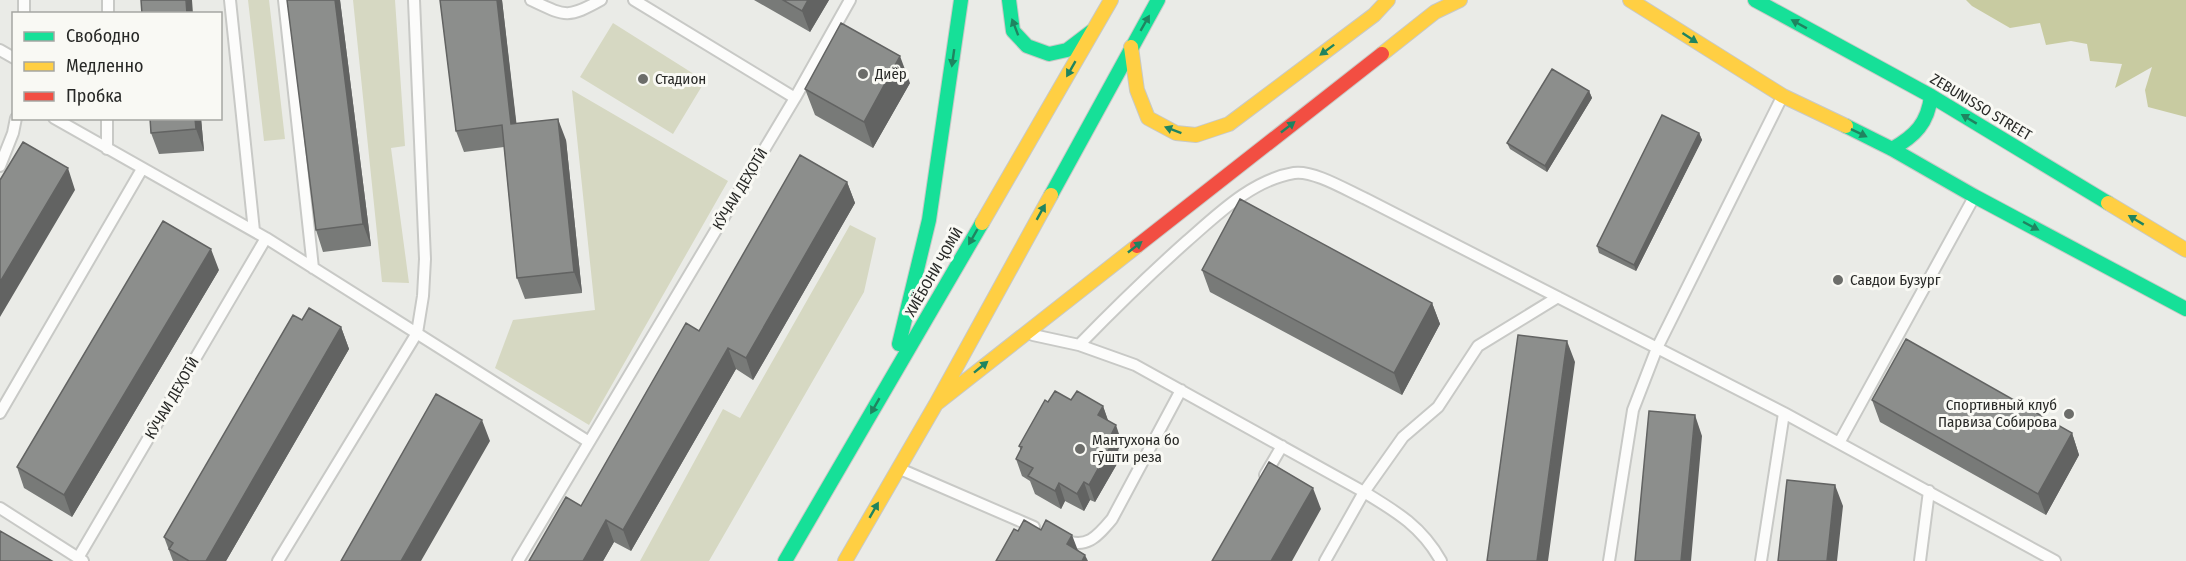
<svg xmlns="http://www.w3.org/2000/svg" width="2186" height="561" font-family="'Fira Sans Condensed',sans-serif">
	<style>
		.green { fill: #d6d8c2 }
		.water { fill: #c8cba1 }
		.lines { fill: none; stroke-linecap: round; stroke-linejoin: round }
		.lane-casing { stroke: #c8c9c6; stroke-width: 14 }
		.fast-casing { stroke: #c8c9c6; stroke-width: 16 }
		.slow-casing { stroke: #c8c9c6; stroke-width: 16 }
		.jam-casing { stroke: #c8c9c6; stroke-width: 16 }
		.lane { stroke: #fcfcfb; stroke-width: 10 }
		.fast { stroke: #16e098; stroke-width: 14 }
		.slow { stroke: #ffcf43; stroke-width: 14 }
		.jam { stroke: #f24e42; stroke-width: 14 }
		.wall { fill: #787a78 }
		.shaded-wall { fill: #626362 }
		.building { fill: #8c8e8c; stroke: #626362; stroke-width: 1.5 }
		.oneway { fill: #1f8460 }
		.poi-dot { fill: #6c6d6a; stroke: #f9f9f4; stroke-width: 2 }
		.labels { text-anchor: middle; stroke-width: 6; stroke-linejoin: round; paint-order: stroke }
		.poi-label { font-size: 15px; fill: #282927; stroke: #f9f9f4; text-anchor: start }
		.street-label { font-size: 15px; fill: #282927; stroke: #f9f9f4 }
	</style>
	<rect width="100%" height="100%" fill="#eaebe7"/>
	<path class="green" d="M248,0H269L285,139L264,141Z
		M353,0H395L405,146L391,148L409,283L382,282Z
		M613,23L705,81L673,134L580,77Z
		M572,90L728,181L589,425L495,368L513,320L595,310Z
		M850,225L876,238L864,292L709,561H640L723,409L740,418Z"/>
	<path class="water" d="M1966,0H2186V117L2148,107L2145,90L2152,67L2115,88L2122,64L2090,61L2087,44L2071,41L2046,45L2040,23L2010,28L1972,6Z"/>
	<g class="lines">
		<defs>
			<path id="lane" d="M230,0L254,231
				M284,0L313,268
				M531,0C565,16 567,19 601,0
				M634,0L795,98
				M24,14V0
				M108,14V0
				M0,50L14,58
				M54,118L266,238L589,442
				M107,149V118
				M0,166L13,133L16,118
				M1033,335L1079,345L1135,365L1364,492C1397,512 1422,527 1441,561
				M1079,345C1114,309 1150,274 1187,241C1218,214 1252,180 1294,173C1314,170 1348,191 1366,199L1784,413L2055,561
				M0,413L142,169
				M1839,443L1973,199
				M900,469L1034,527
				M1265,475L1282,446
				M0,508L83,561
				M1062,539C1086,550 1097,537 1112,519L1181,390
				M78,558L266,238
				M278,561L417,333L423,296L425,259L414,0
				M518,561L795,98L850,0
				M1325,561L1364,492L1403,437L1438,407L1478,346L1558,297
				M1609,561L1633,410L1657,348L1781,99
				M1761,561L1784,413
				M1920,561L1929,491"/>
			<path id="fast" d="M1009,0L1013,31L1027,46L1049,54L1067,50L1092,31
				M1755,0L1931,96L2108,203
				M1846,126L1892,149L1974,196L2186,309
				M1892,149C1915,136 1928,123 1931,96
				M1051,195L1158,0
				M899,344L929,220L961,0
				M785,561L982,223"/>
			<path id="slow" d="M1630,0L1783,96L1846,126
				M1131,47L1137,90L1148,118L1176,133L1196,135L1229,124L1374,15L1388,0
				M1382,54L1435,12L1460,0
				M2108,203L2186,250
				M982,223L1111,0
				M936,404L1137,246
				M845,561L936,404L1051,195"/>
			<path id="jam" d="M1137,246L1382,54"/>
		</defs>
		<use href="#lane" class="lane-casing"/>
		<use href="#fast" class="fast-casing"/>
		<use href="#slow" class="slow-casing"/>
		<use href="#jam" class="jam-casing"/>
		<use href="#lane" class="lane"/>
		<use href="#fast" class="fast"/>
		<use href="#slow" class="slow"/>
		<use href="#jam" class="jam"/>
	</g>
	<path class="wall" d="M287,0H340L371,246L323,252L316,230Z
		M440,0H502L516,123L566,140L582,293L525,299L517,278L504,147L464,152L456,131Z
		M754,0H829L810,32Z
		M910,83L873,148L815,115L805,89Z
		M1589,91L1592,98L1547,172L1510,149L1507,143Z
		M150,118H201L204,151L159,154L151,133Z
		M1699,133L1702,140L1636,271L1599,253L1597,246Z
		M847,182L855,203L753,380L736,369L631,551L614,542L603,561H529L581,506Z
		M219,270L72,517L24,488L17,467Z
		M1202,270L1432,303L1440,324L1402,395L1210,292Z
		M302,320L341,327L349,349L226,561H173L164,537Z
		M1071,400L1103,406L1108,421L1122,443L1118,450L1121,457L1095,502L1090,500L1084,511L1065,501L1061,509L1035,494L1030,481L1022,476L1016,459L1021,451L1019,446L1048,402Z
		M1872,400L2072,433L2079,455L2046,515L1880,422Z"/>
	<path class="shaded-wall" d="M186,0H192L193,14H187Z
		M335,0H340L371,246L363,224Z
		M497,0H502L519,145L511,124Z
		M808,0H829L810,32L802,11Z
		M900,56L910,83L873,148L864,122Z
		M1589,91L1592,98L1547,172L1545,166Z
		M195,118H201L204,151L196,129Z
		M558,119L566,140L582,293L574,272Z
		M1699,133L1702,140L1636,271L1634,265Z
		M68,168L75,190L0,317V282Z
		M847,182L855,203L753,380L746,358Z
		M211,249L219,270L72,517L64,495Z
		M1432,303L1440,324L1402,395L1394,373Z
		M341,327L349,349L226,561H206Z
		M1567,341L1575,362L1548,561H1537Z
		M728,348L736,369L631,551L623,530Z
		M1103,406L1109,423L1098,415Z
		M1695,415L1702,436L1691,561H1681Z
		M482,420L490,441L421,561H401Z
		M1116,425L1122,443L1118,450L1121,457L1095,502L1089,485L1110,437Z
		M2072,433L2079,455L2046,515L2038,494Z
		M1084,482L1090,500L1084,511L1077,494Z
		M1059,483L1065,501L1061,509L1055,491Z
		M1835,485L1843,506L1837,561H1827Z
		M1313,488L1321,509L1292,561H1271Z
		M606,520L614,542L603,561H583Z
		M1072,535L1082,561L1085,555L1088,561H1073L1067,544Z"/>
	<path class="building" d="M141,0H186L187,14H142Z
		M287,0H335L363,224L316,230Z
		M440,0H497L511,124L558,119L574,272L517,278L502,125L456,131Z
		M783,0H808L802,11Z
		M841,23L900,56L864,122L805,89Z
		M1552,69L1589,91L1545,166L1507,143Z
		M1662,115L1699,133L1634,265L1597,246Z
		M150,118H195L196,129L151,133Z
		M23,142L68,168L0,282V180Z
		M800,155L847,182L746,358L728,348L623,530L606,520L583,561H529L566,497L581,506L686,323L699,331Z
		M1240,199L1432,303L1394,373L1202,270Z
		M163,221L211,249L64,495L17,467Z
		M309,308L341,327L206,561H189L169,549L173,543L164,537L293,315L302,320Z
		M1518,335L1567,341L1537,561H1487Z
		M1906,339L2072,433L2038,494L1872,400Z
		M1055,391L1071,400L1077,391L1103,406L1098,415L1116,425L1110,437L1114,440L1089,485L1084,482L1077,494L1059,483L1055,491L1028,476L1033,468L1016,459L1022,447L1019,446L1045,400L1048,402Z
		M436,394L482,420L401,561H341Z
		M1649,411L1695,415L1681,561H1635Z
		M1269,462L1313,488L1271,561H1212Z
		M1787,480L1835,485L1827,561H1778Z
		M1024,520L1041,530L1046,520L1072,535L1067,544L1085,555L1082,561H996L1014,529L1018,531Z
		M0,531L52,561H0Z"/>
	<defs><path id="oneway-solid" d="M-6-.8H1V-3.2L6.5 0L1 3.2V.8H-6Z" transform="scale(1.5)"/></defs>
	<g class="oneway">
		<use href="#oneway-solid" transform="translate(1145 23) rotate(-60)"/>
		<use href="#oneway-solid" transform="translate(1799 24) rotate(-151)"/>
		<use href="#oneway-solid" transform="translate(1015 27) rotate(-111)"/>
		<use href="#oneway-solid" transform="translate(1690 38) rotate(33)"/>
		<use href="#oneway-solid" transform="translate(1327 50) rotate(143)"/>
		<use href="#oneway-solid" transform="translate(953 58) rotate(98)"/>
		<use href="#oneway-solid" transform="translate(1071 69) rotate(120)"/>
		<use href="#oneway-solid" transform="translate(1969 119) rotate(-149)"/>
		<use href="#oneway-solid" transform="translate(1288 127) rotate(-38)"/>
		<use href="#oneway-solid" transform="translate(1173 130) rotate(-159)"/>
		<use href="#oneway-solid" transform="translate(1859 133) rotate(26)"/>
		<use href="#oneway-solid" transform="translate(1041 212) rotate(-61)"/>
		<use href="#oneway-solid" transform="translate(2136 220) rotate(-149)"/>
		<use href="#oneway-solid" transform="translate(2031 226) rotate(28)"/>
		<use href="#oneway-solid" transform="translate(973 237) rotate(120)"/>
		<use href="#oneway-solid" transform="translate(1135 247) rotate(-38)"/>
		<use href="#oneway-solid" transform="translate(981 367) rotate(-39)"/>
		<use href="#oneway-solid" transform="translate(875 406) rotate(120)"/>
		<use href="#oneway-solid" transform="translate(874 510) rotate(-60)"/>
	</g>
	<g class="poi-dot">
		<circle cx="863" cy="74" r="6"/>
		<circle cx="643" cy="79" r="6"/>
		<circle cx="1838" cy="280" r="6"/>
		<circle cx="2069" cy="414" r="6"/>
		<circle cx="1080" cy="449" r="6"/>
	</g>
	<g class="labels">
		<g class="poi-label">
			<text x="875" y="79">Диёр</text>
			<text x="655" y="84">Стадион</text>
			<text x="1850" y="285">Савдои Бузург</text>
			<text x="2057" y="410" text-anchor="end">Спортивный клуб<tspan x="2057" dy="17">Парвиза Собирова</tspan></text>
			<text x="1092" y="445">Мантухона бо<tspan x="1092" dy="17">гӯшти реза</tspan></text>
		</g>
		<g class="street-label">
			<text transform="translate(1981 107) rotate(31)" y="5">ZEBUNISSO STREET</text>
			<text transform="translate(740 189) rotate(-59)" y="5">КӮЧАИ ДЕҲОТӢ</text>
			<text transform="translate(934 272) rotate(-60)" y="5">ХИЁБОНИ ҶОМӢ</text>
			<text transform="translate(172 398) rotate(-60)" y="5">КӮЧАИ ДЕҲОТӢ</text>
		</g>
	</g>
	<rect x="12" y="12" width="210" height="108" fill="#f9f9f4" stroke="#a5a6a2" stroke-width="1.5"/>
	<rect x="24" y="32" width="30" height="9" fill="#16e098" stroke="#a5a6a2" stroke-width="1.5"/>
	<text x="66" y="42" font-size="18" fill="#282927">Свободно</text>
	<rect x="24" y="62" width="30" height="9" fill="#ffcf43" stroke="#a5a6a2" stroke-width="1.5"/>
	<text x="66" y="72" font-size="18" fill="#282927">Медленно</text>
	<rect x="24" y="92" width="30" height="9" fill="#f24e42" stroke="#a5a6a2" stroke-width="1.5"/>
	<text x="66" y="102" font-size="18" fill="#282927">Пробка</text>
</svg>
